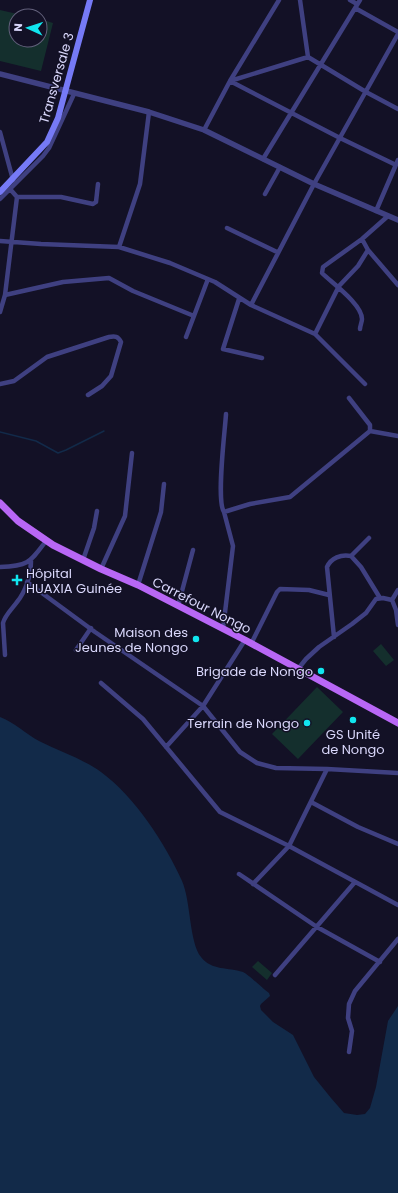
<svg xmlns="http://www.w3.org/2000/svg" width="398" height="1193" font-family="Poppins,sans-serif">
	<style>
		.green { fill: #142f2d }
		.water { fill: #122a49 }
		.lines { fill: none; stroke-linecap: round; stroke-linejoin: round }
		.stream { stroke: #122a49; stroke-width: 1.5 }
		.minor { stroke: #3f4081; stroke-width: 4.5 }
		.tertiary { stroke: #3f4081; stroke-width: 5.5 }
		.secondary { stroke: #767af6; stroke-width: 6 }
		.primary { stroke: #b867f5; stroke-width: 7 }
		.poi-dot { fill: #11e6ef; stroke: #131126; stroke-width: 1.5 }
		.labels { text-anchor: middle; stroke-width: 3; stroke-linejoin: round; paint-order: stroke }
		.street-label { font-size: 13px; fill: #dad8fc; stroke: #131126 }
		.poi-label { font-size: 13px; fill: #dad8fc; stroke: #131126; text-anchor: end }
	</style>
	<rect width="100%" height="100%" fill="#131126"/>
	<path class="green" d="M0,10L26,16H16V40H40V19L53,23L41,71L0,61Z
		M381,644L394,660L386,666L373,651Z
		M317,687L343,712L298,759L272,734Z
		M258,961L272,973L267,980L252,967Z"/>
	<path class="water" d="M0,717C14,722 26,734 39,741C59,751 83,759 101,772C135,797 165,843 182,881C191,901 189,942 201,957C212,971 228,967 243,972C249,975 262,988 269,993L270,996L261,1004L260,1006L261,1010L273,1022L293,1035L314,1077L331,1098L344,1113L357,1115L365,1114L370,1108L376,1087L388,1021L398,1006V1193H0Z"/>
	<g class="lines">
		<path class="stream" d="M0,432L36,441L58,453L66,450L104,431"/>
		<path class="minor" d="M279,0L230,81L308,57L300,0
			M350,0L357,4
			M355,8L398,32
			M308,57L366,92L398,109
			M204,130L230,81L340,138L396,165
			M0,132L13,180
			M263,159L360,0
			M265,194L280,167
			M17,197H61L93,204L96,202L98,184
			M0,199L43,156L49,148L74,94
			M376,211L398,160
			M227,228L277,252
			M0,241L41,244L119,247L170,263L215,282L251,305L315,334L365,384
			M119,247L140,184L149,112
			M368,250L398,285
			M5,295L63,282L109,278L133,291L194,316
			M239,299L223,349L262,358
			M251,305L314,184L398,34
			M0,312L5,295L17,197L10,189
			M360,329C360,326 362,322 362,319C362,304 332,283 322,273L323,267L362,239L388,216
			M315,334L339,286L358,266L368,250L362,239
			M186,337L208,279
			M0,384L14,381L47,357L109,337C115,336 118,336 121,342L111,376L102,386L88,395
			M349,398L370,425V431
			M224,512L250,504L290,497L370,431L398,436
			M351,556L369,538
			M83,560L94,528L97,511
			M0,567C29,566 30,562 46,541
			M101,569L125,516L132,453
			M27,582L95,632L203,706L240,752L257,763L276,768L327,769L398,773
			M138,585L161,512L164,484
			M392,600L398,590
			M178,606L193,550
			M223,629L233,546L224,512C216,501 225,431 226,414
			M334,637L327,567C331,558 341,554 351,556L361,567L380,598
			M251,644L277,592L280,589L309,590L329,595
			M76,650L91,628
			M5,655L3,623C5,615 12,609 17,602C26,591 31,575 31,561
			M298,669L306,659L319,647L352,624L366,613L376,599L383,598L392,600L396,610L398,625
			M101,683L143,719L220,812L289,846L398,905
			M166,747L203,706L245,640
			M311,802L358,827L398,844
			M239,874L317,927L380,962
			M253,884L289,846L327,769
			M275,975L355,882
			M349,1052L352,1031L348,1018L349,1004L355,991L398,939"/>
		<path class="tertiary" d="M0,74L149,112L204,130L314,184L398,220"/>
		<path class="secondary" d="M0,192L47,142L58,118L90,0"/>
		<path class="primary" d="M0,503L18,521L53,545L101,569L138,585L245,640L398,723"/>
	</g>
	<g class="poi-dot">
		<path d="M15 574h4v4h4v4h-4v4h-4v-4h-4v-4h4z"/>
		<circle cx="196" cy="639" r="4"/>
		<circle cx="321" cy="671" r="4"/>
		<circle cx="353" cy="720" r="4"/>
		<circle cx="307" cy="723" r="4"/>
	</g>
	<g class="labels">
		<g class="street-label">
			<text transform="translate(56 78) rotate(-74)" y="5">Transversale 3</text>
			<text transform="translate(202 605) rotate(27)" y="5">Carrefour Nongo</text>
		</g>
		<g class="poi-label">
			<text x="26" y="578" text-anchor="start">Hôpital<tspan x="26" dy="15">HUAXIA Guinée</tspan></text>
			<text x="188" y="637">Maison des<tspan x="188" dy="15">Jeunes de Nongo</tspan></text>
			<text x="313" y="676">Brigade de Nongo</text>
			<text x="299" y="728">Terrain de Nongo</text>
			<text x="353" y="739" text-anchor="middle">GS Unité<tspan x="353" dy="15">de Nongo</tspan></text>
		</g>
	</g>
	<g transform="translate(28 28) rotate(273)"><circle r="19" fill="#131126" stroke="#63617c"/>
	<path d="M0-3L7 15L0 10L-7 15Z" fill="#11e6ef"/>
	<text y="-6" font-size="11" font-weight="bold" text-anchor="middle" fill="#dad8fc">N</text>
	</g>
</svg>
